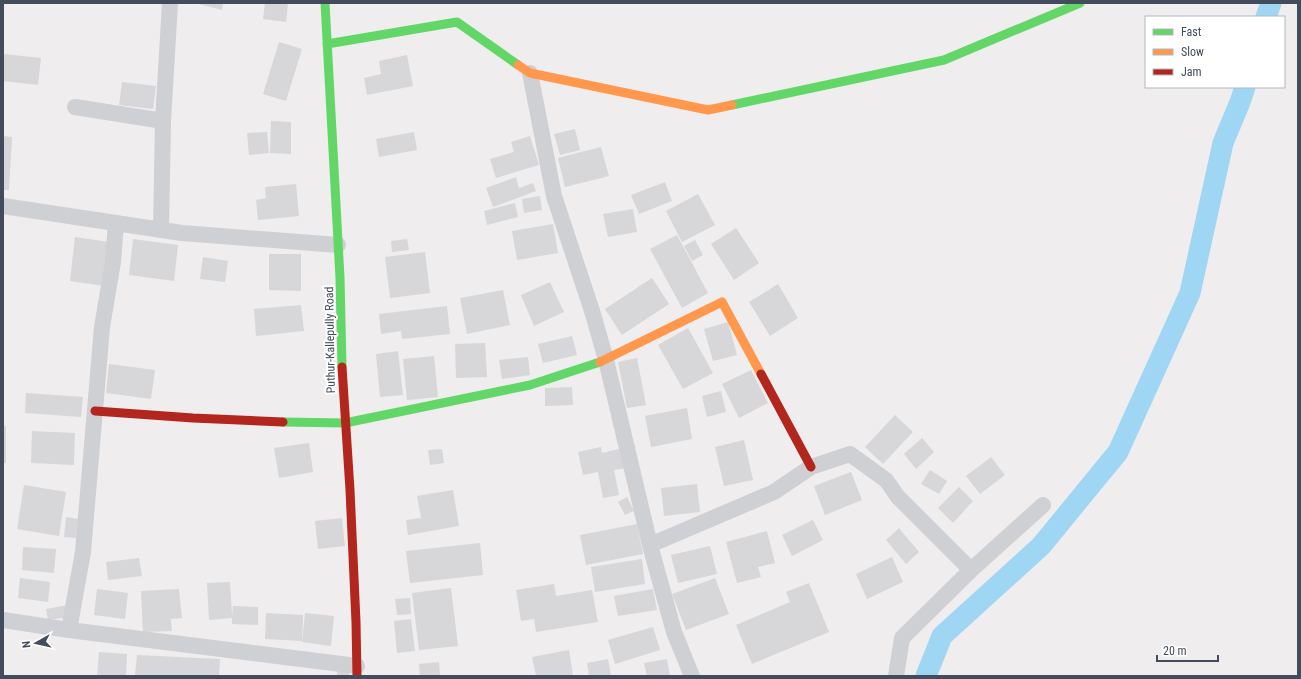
<svg xmlns="http://www.w3.org/2000/svg" width="1301" height="679" font-family="'Roboto Condensed',sans-serif">
	<style>
		.lines { fill: none; stroke-linecap: round; stroke-linejoin: round }
		.canal { stroke: #9ed6f3; stroke-width: 21 }
		.building { fill: #d7d6d9 }
		.street { stroke: #ced0d4; stroke-width: 16 }
		.fast { stroke: #63d668; stroke-width: 9 }
		.slow { stroke: #ff974d; stroke-width: 9 }
		.jam { stroke: #b3261e; stroke-width: 9 }
		.labels { text-anchor: middle; stroke-width: 4; stroke-linejoin: round; paint-order: stroke }
		.street-label { font-size: 12px; fill: #434c5c; stroke: #fff }
	</style>
	<rect width="100%" height="100%" fill="#efeded"/>
	<g class="lines">
		<path class="canal" d="M1266,17L1271,3
			M926,676L942,636L1041,546L1118,452L1190,293L1223,143L1240,102L1245,87"/>
	</g>
	<path class="building" d="M195,3H223L222,10Z
		M265,3H288L286,22L263,19Z
		M279,42L302,49L286,101L263,94Z
		M4,54L41,58L38,85L3,81Z
		M407,55L413,86L367,95L364,78L381,74L379,61Z
		M122,82L156,86L153,109L119,105Z
		M271,121L291,122V154L270,153Z
		M575,129L580,150L560,155L554,134Z
		M267,132L269,153L249,155L247,133Z
		M414,132L417,150L379,157L376,139Z
		M3,136L12,137L9,190H3Z
		M530,136L539,165L496,178L490,159L514,152L511,142Z
		M601,147L609,176L565,187L558,158Z
		M516,177L519,188L533,183L536,191L493,207L486,188Z
		M665,182L672,201L639,214L631,195Z
		M296,184L299,216L258,220L256,200L266,198L265,187Z
		M698,194L715,225L682,242L666,211Z
		M540,196L542,210L524,213L522,199Z
		M515,203L518,217L487,225L484,211Z
		M633,209L637,232L608,237L603,214Z
		M553,224L558,253L517,260L512,231Z
		M736,228L759,263L734,280L711,244Z
		M677,235L708,293L682,308L650,249Z
		M75,237L109,242L104,286L70,281Z
		M133,239L178,245L174,281L129,275Z
		M407,239L409,250L392,252L391,241Z
		M695,240L703,255L692,261L684,246Z
		M425,252L430,293L390,298L385,257Z
		M269,254H301V291L269,290Z
		M203,257L228,261L225,282L200,279Z
		M652,278L669,304L622,335L605,309Z
		M550,282L564,312L534,326L521,295Z
		M778,284L798,318L770,336L749,302Z
		M503,290L510,325L467,334L460,298Z
		M301,305L304,331L256,336L254,309Z
		M447,306L450,334L402,339L401,331L381,334L379,314Z
		M728,322L737,355L713,361L704,329Z
		M688,328L713,373L683,389L658,345Z
		M572,336L577,355L543,363L538,344Z
		M485,343L487,377L456,378L455,344Z
		M398,351L403,395L380,397L376,354Z
		M434,356L438,397L407,400L403,359Z
		M528,357L530,375L502,379L499,360Z
		M637,358L646,405L627,408L618,362Z
		M109,364L155,370L151,399L106,393Z
		M751,370L768,403L739,418L722,384Z
		M572,387L573,405L545,406V388Z
		M721,391L726,412L707,417L702,396Z
		M26,393L83,397L81,417L25,413Z
		M687,408L692,439L651,447L645,416Z
		M895,415L913,432L883,464L865,447Z
		M3,426H6V463H3Z
		M32,431L75,433L74,465L31,463Z
		M922,438L934,452L916,469L904,454Z
		M744,440L753,480L724,486L715,447Z
		M309,443L313,472L279,478L274,448Z
		M601,447L602,453L623,448L627,468L614,470L619,495L603,498L598,472L583,475L578,452Z
		M442,449L444,463L430,465L428,450Z
		M991,457L1005,475L980,494L966,476Z
		M930,470L947,481L939,494L921,484Z
		M851,472L862,500L825,515L814,486Z
		M697,484L700,512L664,516L661,488Z
		M24,485L66,492L59,536L17,529Z
		M959,487L973,501L953,523L938,508Z
		M453,490L459,526L408,535L406,520L421,518L417,496Z
		M627,497L634,511L625,515L618,502Z
		M66,517L79,519L76,538L64,537Z
		M342,518L345,546L318,549L315,521Z
		M813,520L823,540L792,556L782,535Z
		M637,524L643,554L586,565L580,535Z
		M899,528L919,552L906,564L886,540Z
		M767,531L775,563L758,567L761,577L737,583L726,542Z
		M480,543L483,575L410,583L406,551Z
		M710,546L717,574L678,583L671,555Z
		M23,547L56,549L54,573L22,570Z
		M892,557L903,582L867,599L856,574Z
		M139,558L142,576L108,580L106,562Z
		M642,559L645,584L595,592L591,567Z
		M20,578L50,582L48,602L18,598Z
		M715,578L729,614L686,630L672,594Z
		M230,582L232,616L233,606L258,607V625L232,624V618L209,620L207,583Z
		M809,583L829,632L752,664L736,625L790,602L786,592Z
		M554,584L556,596L592,590L598,622L536,632L534,619L521,621L516,590Z
		M451,588L458,646L419,650L412,593Z
		M97,589L128,593L125,619L94,615Z
		M179,589L182,618L171,619L172,631L143,632L141,591Z
		M653,589L657,610L618,616L614,596Z
		M410,598L411,614L397,615L395,599Z
		M68,605L70,617L48,620L46,609Z
		M266,613L303,615L302,641L265,639Z
		M305,613L334,616L331,646L302,642Z
		M411,619L415,651L397,653L394,621Z
		M653,627L660,650L615,664L608,640Z
		M569,650L573,676H536L532,657Z
		M99,652L127,654L126,676H97Z
		M137,655L220,659L219,676H135Z
		M608,659L611,676H589L587,663Z
		M667,659L670,676H647L644,663Z
		M439,662L440,676H420L419,664Z
		M337,669L349,670V676H337Z"/>
	<g class="lines">
		<path class="street" d="M530,73L554,196L593,314L606,360L650,545L674,632L692,676
			M75,107L163,121L161,230
			M163,121L170,3
			M3,206L182,233L338,245
			M650,545L774,492L811,467L850,454L886,480L898,497L971,570
			M3,620L69,630L357,666
			M69,630L83,552L102,327L113,262L116,223
			M896,676L902,638L971,570L1043,505"/>
		<path class="fast" d="M325,3L340,278L342,367
			M327,44L457,22L518,65
			M732,105L944,60L1080,3
			M283,422L345,423L530,385L600,362"/>
		<path class="slow" d="M518,65L530,73L708,110L732,105
			M600,362L722,302L761,374"/>
		<path class="jam" d="M342,367L350,490L356,622L357,676
			M761,374L811,467
			M95,411L193,418L283,422"/>
	</g>
	<g class="labels">
		<g class="street-label">
			<text transform="translate(330 340) rotate(-91)" y="4">Puthur-Kallepully Road</text>
		</g>
	</g>
	<rect width="1301" height="679" fill="none" stroke="#434c5c" stroke-width="8"/>
	<rect x="1145" y="16" width="140" height="72" fill="#ffffff" stroke="#b4b7be"/>
	<rect x="1153" y="29" width="20" height="6" fill="#63d668" stroke="#b4b7be"/>
	<text x="1181" y="36" font-size="12" fill="#434c5c">Fast</text>
	<rect x="1153" y="49" width="20" height="6" fill="#ff974d" stroke="#b4b7be"/>
	<text x="1181" y="56" font-size="12" fill="#434c5c">Slow</text>
	<rect x="1153" y="69" width="20" height="6" fill="#b3261e" stroke="#b4b7be"/>
	<text x="1181" y="76" font-size="12" fill="#434c5c">Jam</text>
	<g transform="translate(36 643) rotate(262)" stroke="#ffffff" stroke-width="3" paint-order="stroke">
	<path d="M0-3L7 15L0 10L-7 15Z" fill="#434c5c"/>
	<text y="-6" font-size="11" font-weight="bold" text-anchor="middle" fill="#434c5c">N</text>
	</g>
	<path d="M1157 655v6h61v-6" fill="none" stroke="#434c5c" stroke-width="2"/>
	<text x="1163" y="655" font-size="12" fill="#434c5c" stroke="#ffffff" stroke-width="3" paint-order="stroke">20 m</text>
</svg>
